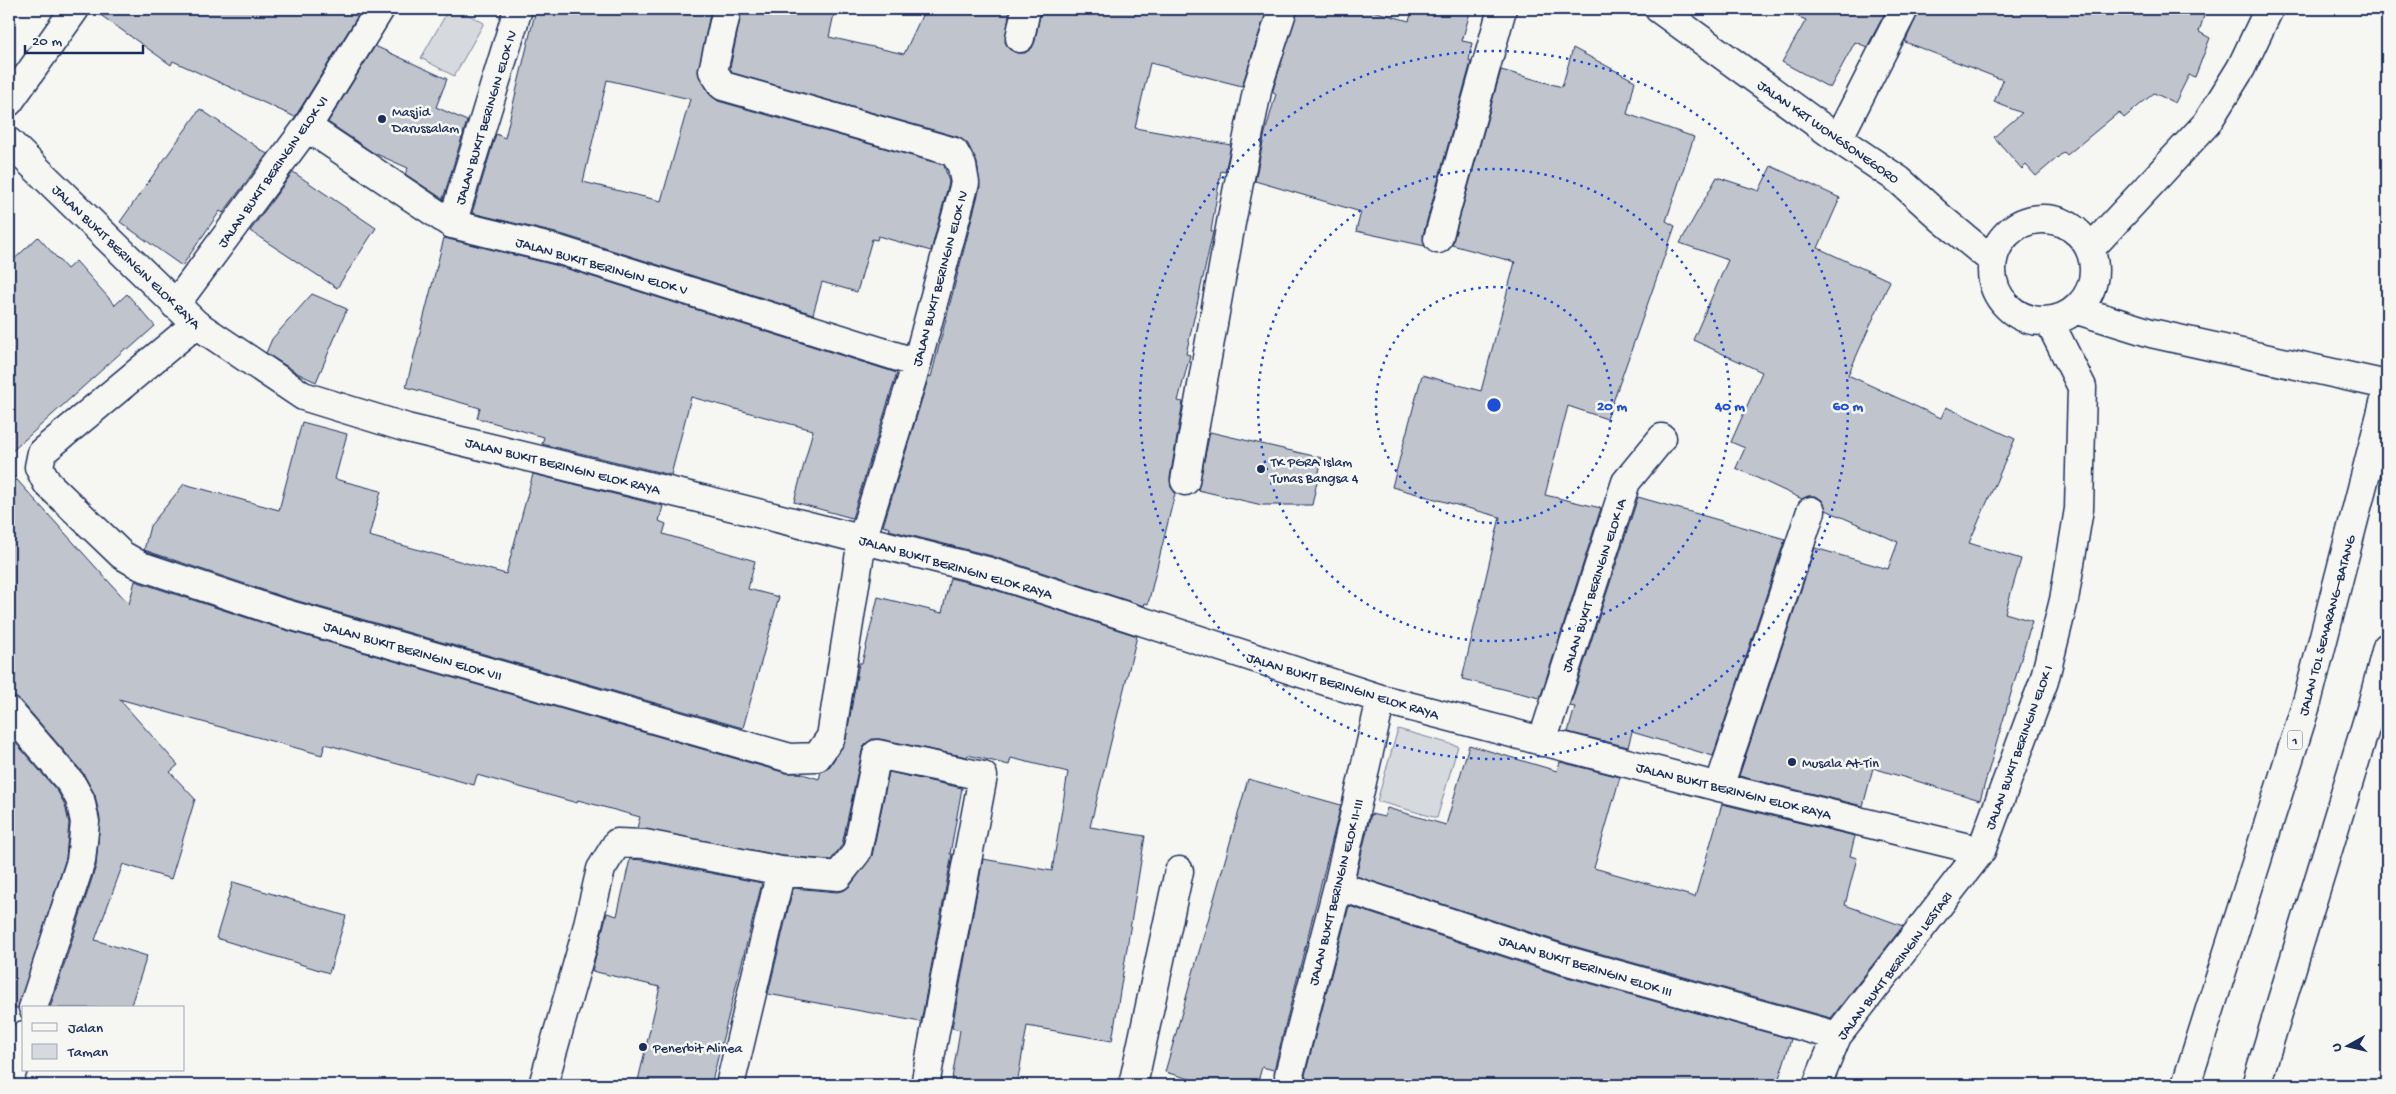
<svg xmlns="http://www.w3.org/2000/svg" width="2396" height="1094" font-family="'Gochi Hand',sans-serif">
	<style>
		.green { fill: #d6d9dd; stroke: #78849e }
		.building { fill: #c0c4cd; stroke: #1b2f5e; fill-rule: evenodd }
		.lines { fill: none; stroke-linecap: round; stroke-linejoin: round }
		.minor-casing { stroke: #1b2f5e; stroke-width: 31 }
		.highway-casing { stroke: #1b2f5e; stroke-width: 31 }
		.minor { stroke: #f6f6f2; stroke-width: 28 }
		.highway { stroke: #f6f6f2; stroke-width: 28 }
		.ring { fill: none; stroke: #1d4ed8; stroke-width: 2.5; stroke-dasharray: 2.5 5 }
		.poi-dot { fill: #1b2f5e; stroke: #f6f6f2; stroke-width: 2 }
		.labels { text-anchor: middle; stroke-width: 5; stroke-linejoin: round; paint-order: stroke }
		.shield { fill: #f6f6f2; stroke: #5d6b8a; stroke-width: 1 }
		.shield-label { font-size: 12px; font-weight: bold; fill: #1b2f5e }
		.poi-label { font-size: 14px; fill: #1b2f5e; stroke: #f6f6f2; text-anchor: start }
		.street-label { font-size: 14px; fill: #1b2f5e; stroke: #f6f6f2 }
		.centre { fill: #1d4ed8; stroke: #f6f6f2; stroke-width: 2.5 }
		.ring-label { font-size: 15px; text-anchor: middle; font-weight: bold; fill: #1d4ed8; stroke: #f6f6f2; stroke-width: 5; stroke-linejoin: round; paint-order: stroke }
	</style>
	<rect width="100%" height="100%" fill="#f6f6f2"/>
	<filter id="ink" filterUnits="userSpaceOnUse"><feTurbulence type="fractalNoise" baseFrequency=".02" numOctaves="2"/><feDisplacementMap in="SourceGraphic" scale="10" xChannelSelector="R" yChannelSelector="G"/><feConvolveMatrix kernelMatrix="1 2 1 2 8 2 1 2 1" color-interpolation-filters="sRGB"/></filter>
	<g filter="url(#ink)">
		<path class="green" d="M449,9H458L484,23L454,76L421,58Z
			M1398,729L1458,746L1437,818L1377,801Z"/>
		<path class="building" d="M92,9H362L295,117L173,61L171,65Z
			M536,9H711L698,73L710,95L718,101L944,165L949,182L931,251L878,236L877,240L872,239L857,292L822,282L813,314L564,235L472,213L496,134L505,138ZM607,80L690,99L661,201L583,182Z
			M742,9H812L834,14L829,37L904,54L925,9H1010L1005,42L1009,49L1017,53H1025L1032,48L1035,41L1041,9H1267L1242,86L1150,63L1135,128L1231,145L1225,172L1221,171L1211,231L1213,232L1186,354L1190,355L1178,401L1183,402L1170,478L1171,487L1175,493L1148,604L1145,603L1144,606L992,556L889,530L890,528L883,526L929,376L931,377L980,187L977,163L968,144L958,137L733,73L730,68Z
			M1298,9H1366L1409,21L1413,9H1471L1462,41L1472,43L1469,61L1471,62L1423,235L1425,246L1356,231L1361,212L1255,181L1265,133L1276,94L1273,93V90Z
			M1779,9H1887L1867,47L1855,42L1830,88L1782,62L1806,20Z
			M1920,9H2206L2199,32L2210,38L2195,77L2189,75L2175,103L2154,93L2124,118L2119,112L2067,155L2064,152L2036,176L2026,165L2022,169L1994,137L2022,113L1994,102L2003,80L1905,42Z
			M375,46L447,79L436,107L467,121L443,199L405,174L408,168L372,152L328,122Z
			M1573,48L1635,81L1627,114L1694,137L1666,221L1675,226L1607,419L1568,406L1545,495L1601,508L1540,698L1462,679L1500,517L1392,487L1422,375L1481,391L1515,262L1452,245L1501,70L1562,87Z
			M200,109L267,154L223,213L220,211L182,266L120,222Z
			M1771,166L1840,198L1818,248L1890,281L1848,375L1941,418L1946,407L2015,439L1969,543L2021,559L2005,613L2032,621L1980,800L1873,768L1863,806L1739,776L1815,548L1888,569L1898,542L1826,510L1823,501L1816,496H1808L1802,499L1736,468L1745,448L1731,442L1762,372L1693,340L1728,260L1680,243L1717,177L1759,191Z
			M293,172L376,228L337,288L250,231Z
			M38,237L67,269L76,261L115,305L127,294L155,326L128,350L126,348L9,454V264Z
			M444,238L555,265L897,373L852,518L794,502L813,430L691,397L671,475L542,444L544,437L477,418L480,408L406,387Z
			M312,294L347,309L316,382L299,374L266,353L272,339Z
			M302,422L347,434L335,479L381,491L369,536L506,574L533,474L663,506L659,521L666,524L663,534L755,561L748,589L779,597L743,728L284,597L144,550L150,526L184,484L279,510Z
			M1210,432L1322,458L1312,505H1262L1198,490Z
			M9,471L129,604L135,581L275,627L786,773H799L819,779L821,772L830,766L846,740L859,663H862L878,597L942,613L950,578L983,586L1137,636L1090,827L1145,836L1112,1041L1027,1026L1017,1085H951L960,1030L952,1028L983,859L1052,871L1068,772L1011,758L1009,765L968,755L967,757L880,739H872L865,744L862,751L842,845L831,860L783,856L637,828L640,817L578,800L577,803L477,775L474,785L325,744L322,755L119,699L178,765L170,772L195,799L171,879L123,864L95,940L147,956L130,1008H50L96,866L100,819L95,795L83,773L21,701L9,696Z
			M1638,497L1785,539L1713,756L1632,732L1628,747L1568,732L1575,707L1570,706Z
			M9,735L58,792L65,805L69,823L66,858L18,1008H9Z
			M1469,745L1557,771L1560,762L1620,777L1594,868L1695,897L1722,804L1855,836L1850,856L1857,858L1845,905L1903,926L1831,1018L1566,944L1356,876L1371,814L1384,817L1387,808L1446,825Z
			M889,772L962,788L950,854H952L921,1022L768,994L793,888L837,892L845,890L850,886L872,856Z
			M1248,779L1341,805L1274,1070L1262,1067L1257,1085H1211L1165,1072Z
			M630,859L643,860L762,883L711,1085H637L660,987L592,971L607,913L617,916Z
			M233,882L346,916L329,973L216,938Z
			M1349,906L1556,974L1791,1039L1777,1085H1324L1307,1080L1305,1075Z"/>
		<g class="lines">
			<defs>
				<path id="minor" d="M1659,9L1838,139L1899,180L1942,219L1992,260
					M1020,38L1026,9
					M9,102L75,9
					M307,127L452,224L559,250L917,363
					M1838,139L1904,9
					M9,142L196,324L303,396L407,428L698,498L987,571L1381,699L1719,787L1981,851
					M1992 270a51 51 0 1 1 102 0a51 51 0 1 1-102 0Z
					M452,224L518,9
					M1438,239L1502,9
					M2091,248L2207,123L2241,68L2269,9
					M175,305L307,127L380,9
					M2077,310L2151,333L2387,385
					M196,324L42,452L39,467L47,483L122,555L141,566L279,612L790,758L817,757L831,737L862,540L917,363L965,183L962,166L954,152L723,86L713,71L727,9
					M1185,481L1231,223L1258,86L1283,9
					M9,711L71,783L80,799L85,822L81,861L33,1008
					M1542,742L1626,482L1662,438
					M1719,787L1811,511
					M1338,886L1561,959L1837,1036
					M9,1081L24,1035
					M543,1085L584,941L601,869L617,843L645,844L781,871
					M730,1085L781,871L838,876L857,852L877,754L983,776L925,1085
					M1133,1085L1179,871
					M1292,1085L1289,1075L1338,886L1381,699
					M1817,1085L1837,1036L1981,851L2044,681L2064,600L2079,509L2082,387L2050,323"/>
				<path id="highway" d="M2186,1085L2307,702L2387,391
					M2256,1085L2371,709L2387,647"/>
			</defs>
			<use href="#minor" class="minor-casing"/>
			<use href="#highway" class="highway-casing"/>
			<use href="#minor" class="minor"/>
			<use href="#highway" class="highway"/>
		</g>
	</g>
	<g class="ring">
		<circle cx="1494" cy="405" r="118"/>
		<circle cx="1494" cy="405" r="236"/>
		<circle cx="1494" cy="405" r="354"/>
	</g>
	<g class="poi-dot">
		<circle cx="382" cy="119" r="5"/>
		<circle cx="1261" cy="469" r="5"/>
		<circle cx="1792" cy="762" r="5"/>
		<circle cx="643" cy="1047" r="5"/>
	</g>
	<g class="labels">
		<rect class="shield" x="2287.5" y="730.5" width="15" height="19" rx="4"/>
		<g class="shield-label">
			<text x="2295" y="744">1</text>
		</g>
		<g class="poi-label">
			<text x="392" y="116">Masjid<tspan x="392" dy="16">Darussalam</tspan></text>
			<text x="1271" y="466">TK PGRA Islam<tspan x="1271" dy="16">Tunas Bangsa 4</tspan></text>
			<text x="1802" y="767">Musala At-Tin</text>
			<text x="653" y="1052">Penerbit Alinea</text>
		</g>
		<g class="street-label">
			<text transform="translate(485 117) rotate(-73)" y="5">JALAN BUKIT BERINGIN ELOK IV</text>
			<text transform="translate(1829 131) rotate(35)" y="5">JALAN KRT WONGSONEGORO</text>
			<text transform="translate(272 171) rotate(-55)" y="5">JALAN BUKIT BERINGIN ELOK VI</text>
			<text transform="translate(127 256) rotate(44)" y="5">JALAN BUKIT BERINGIN ELOK RAYA</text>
			<text transform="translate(602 265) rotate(16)" y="5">JALAN BUKIT BERINGIN ELOK V</text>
			<text transform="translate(939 278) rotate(-75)" y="5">JALAN BUKIT BERINGIN ELOK IV</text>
			<text transform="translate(563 465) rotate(14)" y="5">JALAN BUKIT BERINGIN ELOK RAYA</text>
			<text transform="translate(956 566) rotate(16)" y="5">JALAN BUKIT BERINGIN ELOK RAYA</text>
			<text transform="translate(1593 585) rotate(-72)" y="5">JALAN BUKIT BERINGIN ELOK IA</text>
			<text transform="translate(2326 625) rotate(-75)" y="5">JALAN TOL SEMARANG–BATANG</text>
			<text transform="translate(413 650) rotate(16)" y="5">JALAN BUKIT BERINGIN ELOK VII</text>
			<text transform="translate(1343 685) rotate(17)" y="5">JALAN BUKIT BERINGIN ELOK RAYA</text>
			<text transform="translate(2018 747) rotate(-70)" y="5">JALAN BUKIT BERINGIN ELOK I</text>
			<text transform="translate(1734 790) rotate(14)" y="5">JALAN BUKIT BERINGIN ELOK RAYA</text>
			<text transform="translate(1335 892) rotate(-76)" y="5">JALAN BUKIT BERINGIN ELOK II-III</text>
			<text transform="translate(1586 965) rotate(17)" y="5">JALAN BUKIT BERINGIN ELOK III</text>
			<text transform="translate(1894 965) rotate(-53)" y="5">JALAN BUKIT BERINGIN LESTARI</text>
		</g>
	</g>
	<circle cx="1494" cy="405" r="8" class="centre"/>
	<g class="ring-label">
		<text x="1612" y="410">20 m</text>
		<text x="1730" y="410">40 m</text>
		<text x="1848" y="410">60 m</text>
	</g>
	<rect width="2396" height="1094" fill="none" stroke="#f6f6f2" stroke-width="30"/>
	<rect x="15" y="15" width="2366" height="1064" fill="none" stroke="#1b2f5e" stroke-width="2" filter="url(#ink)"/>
	<rect x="22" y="1006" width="162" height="65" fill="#f6f6f2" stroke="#9ea6b7"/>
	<rect x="32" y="1023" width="25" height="8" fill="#f6f6f2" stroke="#9ea6b7"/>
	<text x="68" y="1032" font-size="15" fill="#1b2f5e">Jalan</text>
	<rect x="32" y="1044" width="25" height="15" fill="#d6d9dd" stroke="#9ea6b7"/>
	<text x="68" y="1056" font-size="15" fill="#1b2f5e">Taman</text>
	<g transform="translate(2348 1046) rotate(262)" stroke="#f6f6f2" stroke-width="4" paint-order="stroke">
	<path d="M0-4L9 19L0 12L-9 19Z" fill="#1b2f5e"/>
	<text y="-8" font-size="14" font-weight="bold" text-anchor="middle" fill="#1b2f5e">U</text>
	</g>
	<path d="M25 45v8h118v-8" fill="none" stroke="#1b2f5e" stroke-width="2.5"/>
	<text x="32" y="45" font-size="15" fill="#1b2f5e" stroke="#f6f6f2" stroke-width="4" paint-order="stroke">20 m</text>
</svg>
